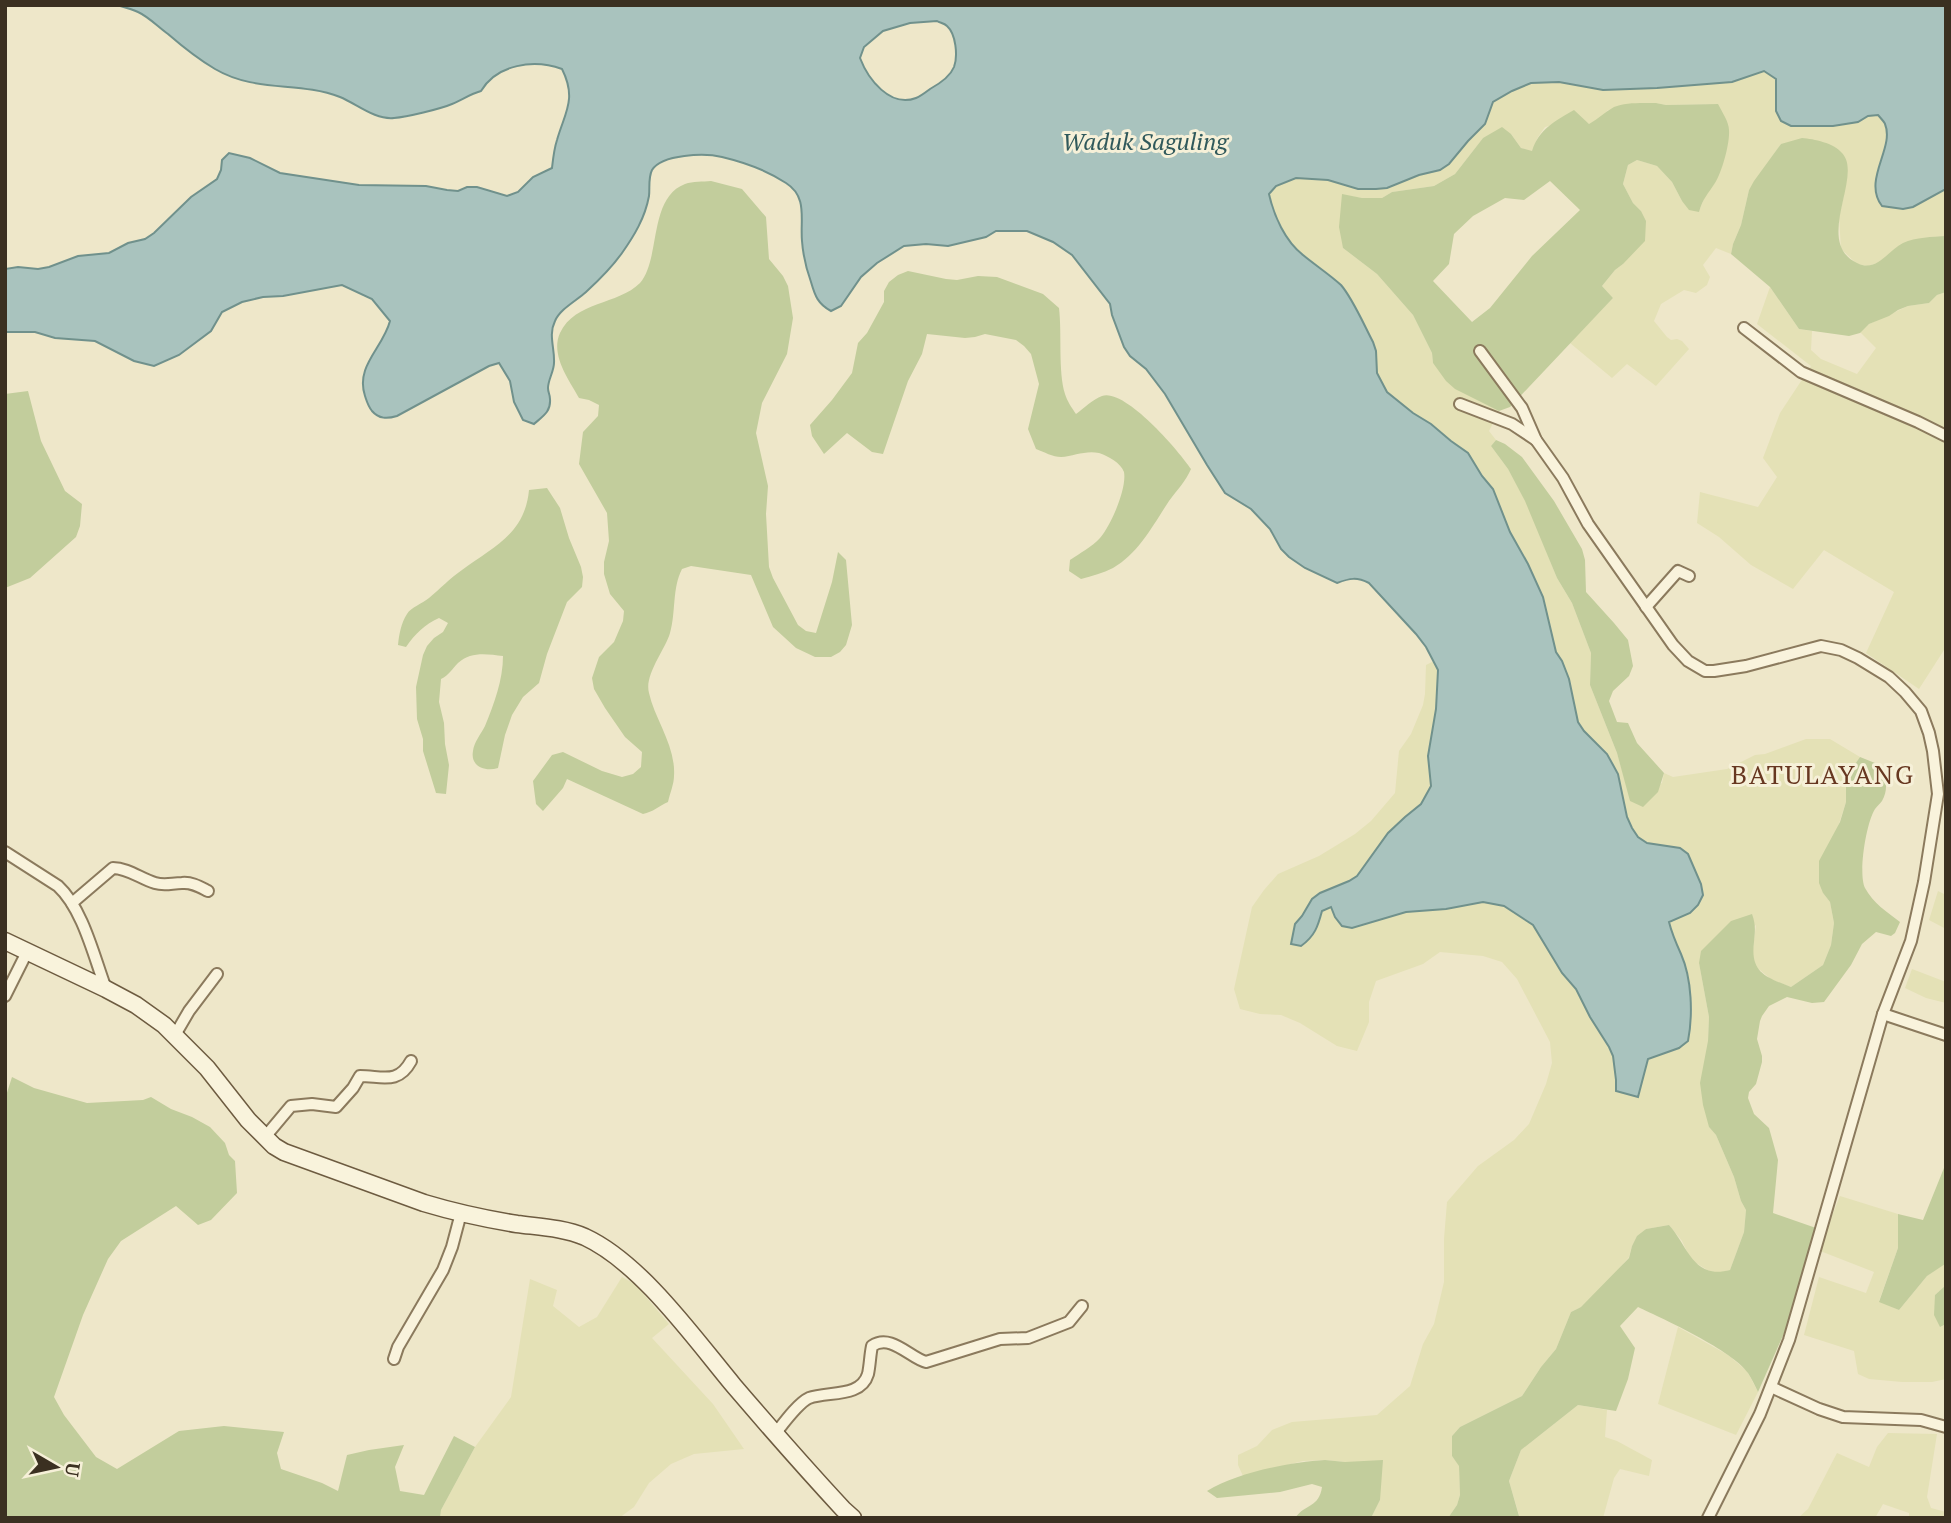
<svg xmlns="http://www.w3.org/2000/svg" width="1951" height="1523" font-family="'PT Serif',serif">
<style>
.farmland{fill:#e4e1b6}
.green{fill:#c2cd9c;fill-rule:evenodd}
.water{fill:#a9c3be;stroke:#70918c;stroke-width:2;fill-rule:evenodd}
.lines{fill:none;stroke-linecap:round;stroke-linejoin:round}
.minor-casing{stroke:#8b7a5d;stroke-width:14}
.secondary-casing{stroke:#6d5b40;stroke-width:19}
.minor{stroke:#f9f3dc;stroke-width:10}
.secondary{stroke:#f9f3dc;stroke-width:16}
.labels{text-anchor:middle;dominant-baseline:central;stroke-width:6;stroke-linejoin:round;paint-order:stroke}
.water-label{font-size:24px;font-style:italic;fill:#30595b;stroke:#f6f0d8}
.quarter-label{font-size:26px;letter-spacing:2px;fill:#673720;stroke:#f6f0d8}
</style>
<rect width="100%" height="100%" fill="#eee7c9"/>
<!-- farmland -->
<g class="farmland">
<polygon points="1764,71 1776,79 1776,111 1791,126 1833,126 1858,122 1868,116 1878,115 1885,123 1887,134 1875,187 1913,207 1946,189 1946,236 1925,238 1896,248 1880,262 1868,266 1857,264 1841,249 1839,217 1844,195 1781,144 1749,190 1741,225 1733,244 1731,254 1716,248 1703,265 1710,277 1707,285 1696,293 1684,290 1661,304 1654,321 1667,337 1671,340 1677,339 1682,341 1689,349 1656,386 1627,364 1612,378 1570,343 1613,298 1602,286 1615,270 1623,264 1641,211 1633,203 1623,184 1628,165 1637,160 1657,166 1672,182 1682,201 1699,211 1707,191 1715,183 1718,104 1666,105 1656,103 1608,110 1601,118 1589,124 1581,118 1545,127 1538,137 1532,152 1521,148 1511,134 1483,138 1455,174 1434,186 1392,192 1382,198 1362,198 1342,195 1343,248 1377,274 1413,315 1432,353 1433,363 1499,411 1489,431 1496,440 1491,446 1508,469 1526,501 1557,578 1572,603 1591,653 1590,685 1617,753 1631,801 1662,783 1664,773 1673,777 1727,769 1755,755 1765,754 1806,739 1830,739 1860,757 1846,777 1846,802 1836,833 1823,893 1830,902 1834,923 1831,945 1823,965 1791,987 1772,980 1755,966 1752,956 1756,925 1699,963 1709,1017 1708,1041 1709,1127 1716,1135 1734,1177 1741,1201 1746,1210 1744,1232 1730,1270 1718,1273 1709,1271 1691,1260 1682,1241 1669,1225 1646,1229 1638,1236 1632,1246 1629,1257 1608,1282 1581,1307 1571,1312 1556,1349 1541,1367 1522,1396 1460,1427 1452,1436 1452,1456 1459,1465 1460,1495 1457,1505 1448,1518 1371,1518 1380,1500 1345,1462 1325,1460 1303,1461 1243,1476 1238,1465 1238,1455 1257,1446 1272,1430 1292,1422 1377,1415 1410,1386 1423,1344 1434,1324 1444,1282 1444,1239 1447,1202 1478,1166 1514,1140 1529,1124 1546,1084 1552,1063 1550,1042 1517,979 1502,962 1483,956 1440,952 1423,964 1376,981 1369,1002 1369,1022 1357,1051 1337,1046 1300,1023 1281,1015 1260,1014 1240,1009 1234,989 1252,907 1264,890 1278,874 1319,856 1355,834 1371,821 1395,793 1399,751 1411,734 1423,705 1425,694 1426,665 1434,661 1438,670 1436,709 1428,756 1431,786 1427,796 1421,804 1405,817 1388,833 1357,876 1312,899 1302,916 1295,924 1316,931 1322,911 1332,907 1335,917 1342,925 1352,928 1406,912 1446,909 1483,902 1504,906 1533,925 1562,973 1576,989 1590,1017 1613,1056 1616,1091 1648,1059 1679,1048 1688,1041 1692,1011 1681,954 1675,945 1669,922 1690,913 1679,848 1647,843 1638,837 1627,817 1618,774 1608,754 1584,731 1578,722 1569,679 1562,661 1556,652 1543,597 1528,564 1510,532 1493,489 1482,476 1468,453 1451,441 1431,424 1413,413 1387,392 1377,373 1376,351 1373,342 1343,288 1328,273 1300,253 1285,236 1271,205 1269,194 1276,186 1296,178 1328,180 1358,189 1440,170 1485,124 1493,102 1512,91 1531,83 1559,82 1603,90 1657,88 1732,82"/>
<polygon points="1770,287 1799,329 1812,331 1811,350 1821,359 1857,374 1876,348 1860,332 1869,324 1908,306 1929,303 1937,295 1946,292 1946,651 1944,650 1919,689 1866,653 1894,592 1824,550 1793,589 1751,565 1719,537 1697,523 1700,492 1758,507 1777,477 1763,458 1780,413 1811,366 1757,324"/>
<polygon points="1938,891 1946,895 1946,929 1929,920"/>
<polygon points="1912,969 1946,982 1946,1003 1926,998 1905,988"/>
<polygon points="1840,1196 1898,1214 1898,1248 1879,1301 1899,1310 1927,1276 1946,1262 1946,1285 1935,1295 1940,1327 1946,1324 1946,1379 1932,1382 1902,1382 1869,1379 1858,1374 1854,1351 1804,1335 1819,1277 1866,1293 1874,1272 1810,1247 1826,1230"/>
<polygon points="622,1277 635,1284 669,1324 652,1338 713,1404 744,1449 694,1454 671,1464 649,1483 634,1507 619,1518 440,1518 441,1510 475,1447 511,1397 530,1279 557,1290 553,1306 579,1327 597,1317"/>
<polygon points="1678,1327 1728,1355 1747,1371 1758,1392 1736,1435 1658,1404"/>
<polygon points="1578,1405 1607,1410 1605,1437 1617,1441 1652,1460 1649,1476 1620,1469 1614,1478 1603,1518 1518,1518 1519,1515 1509,1481 1521,1450"/>
<polygon points="1888,1433 1937,1434 1927,1497 1931,1508 1946,1512 1946,1518 1909,1518 1909,1513 1883,1504 1875,1518 1841,1516 1798,1518 1808,1509 1837,1453 1869,1467 1877,1447"/>
</g>
<!-- green -->
<g class="green">
<path d="M1656,103L1666,105L1718,104C1722,112 1729,122 1729,130C1730,143 1722,172 1715,183C1708,194 1703,198 1699,212L1689,210L1682,201L1672,182L1657,166L1637,160L1628,165L1623,184L1633,203L1641,211L1646,221L1645,241L1623,264L1615,270L1602,286L1613,298L1510,407L1499,411L1455,389L1446,381L1433,363L1432,353L1413,315L1377,274L1343,248L1339,227L1342,194L1362,198H1382L1392,192L1434,186L1455,174L1483,138L1502,127L1511,134L1521,148L1532,151C1539,129 1555,121 1574,110L1589,124C1598,119 1605,112 1614,107C1625,102 1643,103 1656,103ZM1550,181L1580,210L1532,256L1490,308L1472,322L1433,281L1449,264L1454,234L1473,216L1505,198L1524,200Z"/>
<path d="M1802,138C1814,139 1834,143 1842,153C1864,176 1813,242 1857,263C1877,273 1887,251 1903,243C1916,237 1932,237 1946,236V292L1937,295L1929,303L1908,306L1898,310L1889,316L1869,324L1860,333L1849,336L1799,329L1770,287L1731,254L1733,244L1741,225L1749,190L1754,181L1781,144Z"/>
<path d="M711,181L742,189L766,217L769,259L783,276L788,286L793,318L787,354L762,403L756,433L768,486L766,514L769,567L773,578L798,625L806,631L816,633L832,582L838,552L846,560L852,625L846,645L840,652L831,657H815L796,648L773,627L751,575L691,566L682,569C672,588 676,613 670,633C665,650 644,675 649,693C655,720 676,746 674,776C674,784 670,793 668,802C659,806 653,812 643,814L567,779L563,788L543,811L536,804L533,781L552,755L563,752L602,771L622,777L633,774L641,767L642,752L625,737L605,708L594,689L592,678L599,657L614,642L623,621L624,611L610,594L604,574V562L609,541L607,513L579,464L583,432L598,416L599,405L589,400L579,398C569,380 550,355 560,333C575,301 618,305 640,283C661,259 648,198 685,184C693,181 703,182 711,181Z"/>
<path d="M908,271L946,279L957,280L978,276L997,277L1043,294L1059,308C1062,334 1058,371 1065,394C1067,401 1072,408 1076,414C1083,409 1093,399 1102,396C1125,388 1179,451 1191,469C1186,481 1177,490 1169,501C1153,525 1139,553 1113,568C1103,573 1092,576 1081,579L1069,571L1070,560C1080,553 1092,547 1100,538C1111,525 1127,489 1124,472C1121,463 1108,456 1099,453C1086,450 1074,456 1061,457C1053,457 1044,452 1036,449L1028,429L1039,384L1031,354L1024,346L1016,340L985,334L975,337L965,338L927,334L922,354L908,381L883,454L872,452L847,433L824,454L812,436L810,425L832,400L852,373L858,343L867,333L884,302V291L889,282L898,275Z"/>
<polygon points="28,391 41,441 65,491 82,504 80,526 76,537 30,578 5,588 5,394"/>
<polygon points="1496,440 1505,444 1522,457 1554,501 1582,549 1585,560 1586,592 1614,623 1628,640 1633,666 1629,676 1613,691 1609,701 1617,722 1628,723 1637,743 1664,773 1658,792 1643,807 1630,801 1617,753 1590,685 1591,653 1572,603 1557,578 1525,501 1508,469 1491,446"/>
<path d="M547,488L560,508L569,538L581,567L583,577L582,587L567,602L547,654L539,683L523,697L512,715L505,735L498,768C486,772 470,767 473,751C474,742 481,734 485,726C494,704 503,680 503,656C487,654 471,651 458,663C452,669 449,675 441,679L439,702L444,723L445,744L449,765L446,794L436,793L423,751V739L417,719L416,687L423,655L427,646L434,638L443,632L448,623L439,618C425,624 415,634 406,647L398,645C399,635 401,623 407,614C411,607 422,604 429,598C440,589 450,578 462,570C493,547 525,534 529,490Z"/>
<path d="M1860,757L1880,765C1886,776 1889,789 1882,801C1880,804 1877,806 1875,809C1866,823 1858,874 1865,888C1873,903 1887,912 1900,922L1895,933L1891,936L1876,932L1862,944L1851,965L1824,1002L1812,1003L1787,997L1769,1006L1762,1016L1760,1021L1757,1039L1762,1056V1062L1756,1084L1749,1092L1748,1098L1754,1114L1769,1128L1778,1160L1773,1213L1816,1228L1789,1322L1758,1392C1755,1386 1752,1379 1748,1373C1733,1351 1664,1319 1638,1307L1620,1326L1635,1348L1628,1379L1616,1411L1578,1405L1521,1450L1509,1481L1519,1516L1518,1518H1448L1457,1505L1460,1495L1459,1466L1452,1456V1436L1460,1427L1522,1396L1541,1367L1556,1349L1571,1312L1581,1307L1629,1258L1632,1246L1637,1236L1646,1229L1669,1225C1688,1246 1693,1280 1730,1270L1744,1232L1746,1210L1741,1201L1734,1177L1716,1135L1709,1127L1703,1105L1700,1083L1708,1041L1709,1017L1699,963L1701,951L1731,921L1752,914C1756,925 1755,931 1754,942C1750,973 1766,977 1791,987L1823,965L1831,945L1834,923L1830,902L1823,893L1819,883V861L1840,822L1846,802V777Z"/>
<polygon points="12,1077 34,1088 87,1103 143,1100 151,1097 171,1109 192,1117 210,1127 225,1143 229,1155 235,1161 237,1193 211,1220 198,1225 176,1206 121,1241 108,1259 83,1315 54,1397 64,1415 96,1457 117,1469 179,1431 224,1426 284,1432 277,1453 281,1469 322,1483 338,1491 347,1455 369,1450 404,1445 395,1467 400,1491 424,1495 454,1436 475,1447 441,1510 440,1518 5,1518 5,1099"/>
<polygon points="1946,1163 1945,1264 1927,1276 1899,1310 1879,1302 1898,1248 1898,1214 1923,1220"/>
<polygon points="1946,1285 1946,1324 1940,1327 1934,1315 1935,1295"/>
<path d="M1325,1460L1345,1462L1383,1460L1380,1500L1371,1518H1295C1306,1503 1319,1508 1322,1487L1312,1484L1280,1492L1217,1498L1207,1491C1236,1473 1290,1462 1325,1460Z"/>
</g>
<!-- water -->
<path class="water" d="M117,5H1946V189L1913,207L1903,209L1882,206C1862,180 1895,148 1885,124C1885,123 1879,116 1878,115L1868,116L1858,122L1833,126H1791L1781,121L1776,111V79L1764,71L1732,82L1657,88L1603,90L1559,82L1531,83L1512,91L1493,102L1485,124L1468,141L1449,164L1440,170L1419,175L1387,188L1376,189H1358L1328,180L1296,178L1276,186L1269,194C1274,216 1285,241 1303,255C1315,265 1329,274 1341,285C1353,299 1364,325 1373,342L1376,351L1377,373L1387,392L1413,413L1431,424L1451,441L1468,453L1482,476L1493,489L1510,532L1528,564L1543,597L1556,652L1562,661L1569,679L1578,722L1584,731L1607,754L1618,774L1627,817L1632,828L1638,837L1647,843L1680,848L1688,854L1701,884L1703,895L1698,905L1690,913L1669,922C1672,934 1676,943 1681,954C1692,979 1693,1015 1688,1041L1679,1048L1648,1059L1638,1097L1616,1091V1080L1613,1056L1609,1047L1590,1017L1576,989L1562,973L1533,925L1504,906L1483,902L1446,909L1406,912L1352,928L1342,926L1335,917L1331,907L1322,911C1318,926 1315,936 1301,946L1291,944L1295,924L1302,916L1312,899L1320,893L1349,881L1357,876L1388,833L1405,817L1421,804L1431,786L1428,756L1436,709L1438,670L1426,647L1416,634L1369,583C1357,577 1350,578 1337,583L1305,568L1289,557L1281,549L1270,529L1251,509L1225,493L1207,465L1165,394L1146,369L1130,356L1124,347L1112,315L1110,304L1072,255L1053,242L1027,231H996L986,237L948,246L926,244L904,246L877,263L861,277L841,306L831,311C818,304 815,296 811,282C806,268 803,255 802,241C800,219 808,197 786,183C768,171 743,162 722,157C705,153 662,154 652,170C648,178 650,188 649,196C645,218 634,236 622,253C612,267 598,281 586,292C576,301 560,309 555,321C548,335 555,349 554,363C554,371 548,380 548,388C548,393 550,394 550,399C551,412 543,416 534,424L523,420L514,402L510,381L499,363L489,366L397,416C387,419 379,419 372,411C368,406 367,402 365,396C355,366 383,348 390,321L372,299L342,285L283,296L263,297L242,302L222,312L211,331L179,355L154,366L134,361L95,341L55,338L35,332H5V269L18,267L38,269L49,267L78,256L109,253L128,243L145,239L154,233L191,197L217,179L221,170L222,160L229,153L250,158L280,173L359,185L426,186L447,190L458,191L467,187H477L507,196L518,192L533,177L552,168C553,159 554,149 557,140C565,112 577,99 562,69C534,59 497,64 481,91C470,94 462,100 452,104C440,109 407,117 394,118C375,120 357,104 340,97C298,81 256,93 215,69C198,59 183,47 168,34C158,27 149,17 138,12C132,9 124,7 117,5ZM937,21C940,23 944,23 947,26C956,34 958,56 954,67C950,77 939,84 930,89C926,92 921,96 916,98C890,108 868,79 860,58L864,47L883,31L910,23Z"/>
<g class="lines">
<defs>
<g id="minor">
<polyline points="1744,328 1801,372 1918,422 1946,436"/>
<polyline points="1480,351 1522,408 1536,440 1563,478 1588,524 1673,645 1688,661 1705,671 1714,671 1746,666 1821,646 1841,650 1858,658 1889,677 1905,692 1921,711 1929,733 1933,751 1938,794 1924,882 1911,941 1883,1014 1789,1340 1760,1414 1708,1518"/>
<polyline points="1460,404 1512,424 1536,440"/>
<polyline points="1646,607 1678,571 1689,576"/>
<path d="M5,852L58,886C83,909 94,957 106,989"/>
<path d="M72,903L113,868C128,868 141,879 155,883C165,886 172,883 182,883C192,882 200,887 208,891"/>
<polyline points="5,996 27,952"/>
<polyline points="1883,1014 1946,1035"/>
<polyline points="175,1035 189,1011 217,974"/>
<path d="M265,1137L291,1106L312,1104L336,1107L353,1088L360,1076C382,1076 398,1085 411,1061"/>
<polyline points="394,1359 398,1347 443,1270 452,1247 461,1213"/>
<polyline points="1771,1387 1819,1409 1843,1417 1921,1420 1946,1427"/>
<path d="M775,1434C783,1424 798,1403 809,1398C828,1391 861,1398 868,1374C870,1365 870,1355 872,1346C891,1333 910,1358 926,1362L1000,1339L1028,1338L1069,1322L1082,1306"/>
</g>
<path id="secondary" d="M5,941L106,989L136,1005L164,1025L207,1068L248,1120L274,1146L284,1152L424,1203C454,1212 486,1219 517,1224C540,1227 564,1228 585,1237C641,1263 694,1338 734,1386C770,1428 806,1469 843,1509L853,1518"/>
</defs>
<!-- minor casing -->
<use href="#minor" class="minor-casing"/>
<!-- secondary casing -->
<use href="#secondary" class="secondary-casing"/>
<!-- minor -->
<use href="#minor" class="minor"/>
<!-- secondary -->
<use href="#secondary" class="secondary"/>
</g>
<g class="labels">
<!-- water labels -->
<g class="water-label">
<text x="1145" y="141">Waduk Saguling</text>
</g>
<!-- quarter labels -->
<g class="quarter-label">
<text x="1823" y="774">BATULAYANG</text>
</g>
</g>
<!-- border -->
<rect width="1951" height="1523" fill="none" stroke="#3b3021" stroke-width="14"/>
<!-- north arrow -->
<g transform="translate(56 1467) rotate(99)" stroke="#f6f0d8" stroke-width="5" paint-order="stroke">
<path d="M0-5L12 26L0 18L-12 26Z" fill="#3b3021"/>
<text y="-10" font-size="19" font-weight="bold" text-anchor="middle" fill="#3b3021">U</text>
</g>
</svg>
